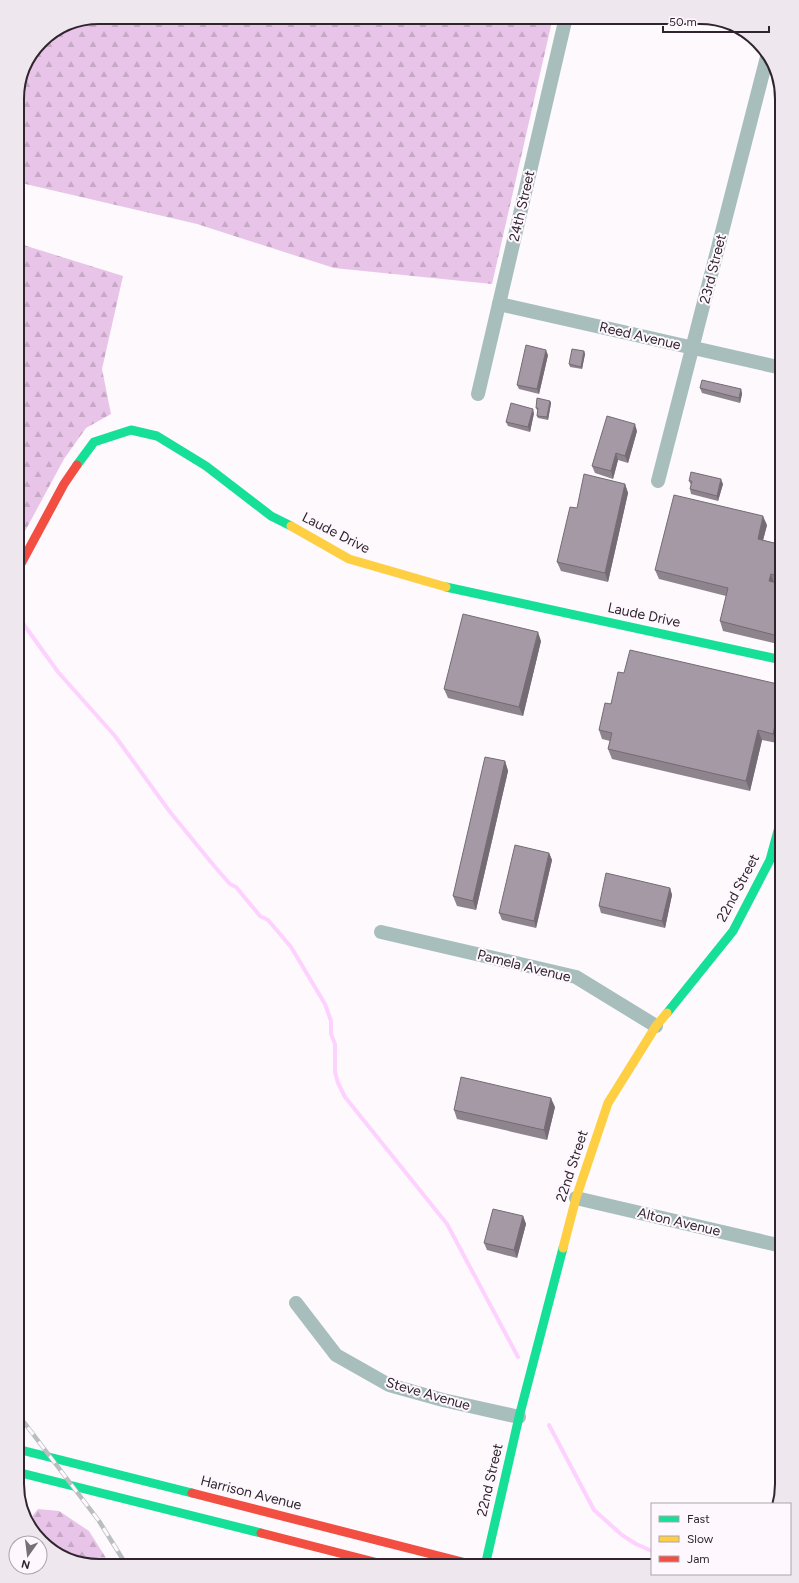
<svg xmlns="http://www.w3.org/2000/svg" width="799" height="1583" font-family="Figtree,sans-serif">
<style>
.forest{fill:url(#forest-firs)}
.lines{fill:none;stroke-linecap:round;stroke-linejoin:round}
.stream{stroke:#fed2fe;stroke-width:4}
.street{stroke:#a7bebc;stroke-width:14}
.fast{stroke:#16e098;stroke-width:9}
.slow{stroke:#ffcf43;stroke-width:9}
.jam{stroke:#f24e42;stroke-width:9}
.rail-casing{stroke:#b9bec1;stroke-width:4.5}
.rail{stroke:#fef8fe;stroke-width:3;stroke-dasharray:9;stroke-linecap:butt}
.wall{fill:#8e848e}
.shaded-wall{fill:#746b74}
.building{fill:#a599a5;stroke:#746b74}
.labels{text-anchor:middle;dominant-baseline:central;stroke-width:4;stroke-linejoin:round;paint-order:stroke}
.street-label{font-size:14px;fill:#30252f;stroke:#fef8fe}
.rim{fill:none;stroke:#30252f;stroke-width:2}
</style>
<defs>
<pattern id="forest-firs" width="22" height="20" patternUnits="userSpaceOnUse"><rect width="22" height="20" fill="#e8c5e8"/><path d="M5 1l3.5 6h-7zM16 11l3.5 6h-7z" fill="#c7a9c7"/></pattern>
</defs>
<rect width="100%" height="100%" fill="#fdf9fd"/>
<!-- forest -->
<g class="forest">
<polygon points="99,17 553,17 492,284 334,268 197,224 17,182 17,94 23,67 41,41 68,23"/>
<polygon points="17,243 123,276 102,369 111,414 86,428 64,459 17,546"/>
<polygon points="38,1509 59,1511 89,1531 111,1566 94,1566 53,1552 28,1521"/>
</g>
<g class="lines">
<!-- stream -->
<g class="stream">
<polyline points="17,615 58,672 115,736 170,812 215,867 230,884 236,887 260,916 268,920 291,947 325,1004 331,1021 331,1034 335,1044 335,1072 338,1083 345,1097 447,1224 518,1357"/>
<polyline points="549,1425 594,1510 622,1535 636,1544 652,1551"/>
</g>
<!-- street -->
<g class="street">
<polyline points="499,304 782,368"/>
<polyline points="478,394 566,17"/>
<polyline points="658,481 767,57"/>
<polyline points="381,932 576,977 656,1026"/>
<polyline points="576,1198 782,1246"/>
<polyline points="296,1303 336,1355 389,1385 443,1400 519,1417"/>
</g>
<!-- fast -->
<g class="fast">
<polyline points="77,465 94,442 131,430 157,436 206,466 271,516 291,526"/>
<polyline points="446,587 782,660"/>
<polyline points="667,1013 733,931 770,860 782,816"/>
<polyline points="17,1449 192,1493"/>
<polyline points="17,1472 261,1533"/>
<polyline points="485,1566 519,1417 563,1248"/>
</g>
<!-- slow -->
<g class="slow">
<polyline points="291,526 349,559 446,587"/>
<polyline points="563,1248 576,1198 608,1103 656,1026 667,1013"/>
</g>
<!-- jam -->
<g class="jam">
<polyline points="17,571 64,484 77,465"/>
<polyline points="192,1493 478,1566"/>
<polyline points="261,1533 390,1566"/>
</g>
<defs>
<polyline id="rail" points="17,1413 99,1521 127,1566"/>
</defs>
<!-- rail casing -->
<use href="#rail" class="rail-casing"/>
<!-- rail -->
<use href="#rail" class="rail"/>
</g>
<!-- wall -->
<g class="wall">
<polygon points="584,351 585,354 582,369 570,367 569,364"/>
<polygon points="548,355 539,394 519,389 517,385"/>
<polygon points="700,388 741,389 742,394 740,403 702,393"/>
<polygon points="550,401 551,403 548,420 538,418 537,416 538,410 537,410 536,408"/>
<polygon points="534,413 530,432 508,426 506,422"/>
<polygon points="637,431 628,463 618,460 613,479 595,473 592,466"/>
<polygon points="782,459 782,471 779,470 778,468"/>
<polygon points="689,481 723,484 718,501 691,494 690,489 691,485"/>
<polygon points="625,484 628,493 608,582 561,571 557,562 577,508"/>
<polygon points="767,525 763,540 782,545 782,645 723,631 720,621 726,596 659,579 655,570"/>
<polygon points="541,641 523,716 448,698 444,689"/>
<polygon points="624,673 782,685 782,720 777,743 762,740 750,791 612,759 608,749 610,741 602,739 599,730"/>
<polygon points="505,761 508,771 476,910 457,906 453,896"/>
<polygon points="549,853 552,860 536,928 502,920 499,913"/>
<polygon points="670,888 672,895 665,928 601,913 599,906"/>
<polygon points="555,1107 547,1140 457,1119 454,1110"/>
<polygon points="523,1216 526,1224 517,1258 487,1250 484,1243"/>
</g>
<!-- shaded-wall -->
<g class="shaded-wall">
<polygon points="546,350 548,355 539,394 537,389"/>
<polygon points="584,351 585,354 582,369 581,367"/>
<polygon points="741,389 742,394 740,403 739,398"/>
<polygon points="550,401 551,403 548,420 547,417"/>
<polygon points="533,409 534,413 530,432 528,427"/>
<polygon points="635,424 637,431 628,463 625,456"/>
<polygon points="616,453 618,460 613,479 611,471"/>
<polygon points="721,479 723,484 718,501 717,496"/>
<polygon points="625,484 628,493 608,582 605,573"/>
<polygon points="763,516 767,525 761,548 758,539"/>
<polygon points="771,574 774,583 769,581"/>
<polygon points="538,632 541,641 523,716 519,707"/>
<polygon points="782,696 782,720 777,743 773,734"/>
<polygon points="758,730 762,740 750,791 746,781"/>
<polygon points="505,761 508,771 476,910 473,901"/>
<polygon points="549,853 552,860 536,928 534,921"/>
<polygon points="670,888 672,895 665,928 662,921"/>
<polygon points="551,1098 555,1107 547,1140 544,1130"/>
<polygon points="523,1216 526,1224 517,1258 514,1250"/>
</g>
<!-- building -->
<g class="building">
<polygon points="526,345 546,350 537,389 517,385"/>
<polygon points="572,349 584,351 581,367 569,364"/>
<polygon points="702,380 741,389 739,398 700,388"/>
<polygon points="537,398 550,401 547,417 537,416 538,408 536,408"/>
<polygon points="511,403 533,409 528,427 506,422"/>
<polygon points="607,416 635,424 625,456 616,453 611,471 592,466"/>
<polygon points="781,458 782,459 782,469 778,468"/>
<polygon points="691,472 721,479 717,496 690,489 692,481 689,481"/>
<polygon points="584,474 625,484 605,573 557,562 570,507 577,508"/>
<polygon points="674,495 763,516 758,539 782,545 782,577 771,574 769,581 782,584 782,637 720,621 728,588 655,570"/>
<polygon points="463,614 538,632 519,707 444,689"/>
<polygon points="630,650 782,685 782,696 773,734 758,730 746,781 608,749 612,733 599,730 605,703 611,704 618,672 624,673"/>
<polygon points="485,757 505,761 473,901 453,896"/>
<polygon points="515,845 549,853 534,921 499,913"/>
<polygon points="606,873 670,888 662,921 599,906"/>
<polygon points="461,1077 551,1098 544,1130 454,1110"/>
<polygon points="493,1209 523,1216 514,1250 484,1243"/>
</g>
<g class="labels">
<!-- street labels -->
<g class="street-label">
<text transform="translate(522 206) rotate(-77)">24th Street</text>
<text transform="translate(713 269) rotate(-76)">23rd Street</text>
<text transform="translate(640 336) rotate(13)">Reed Avenue</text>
<text transform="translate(336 533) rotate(27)">Laude Drive</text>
<text transform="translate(644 615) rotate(12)">Laude Drive</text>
<text transform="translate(738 888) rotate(-62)">22nd Street</text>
<text transform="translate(524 966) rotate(14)">Pamela Avenue</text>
<text transform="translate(572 1166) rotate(-72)">22nd Street</text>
<text transform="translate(679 1222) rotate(13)">Alton Avenue</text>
<text transform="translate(428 1394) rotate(16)">Steve Avenue</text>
<text transform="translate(490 1480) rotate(-77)">22nd Street</text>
<text transform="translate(251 1493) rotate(14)">Harrison Avenue</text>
</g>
</g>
<!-- crop -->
<path d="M0 0H799V1583H0ZM99 24H700A75 75 0 0 1 775 99V1484A75 75 0 0 1 700 1559H99A75 75 0 0 1 24 1484V99A75 75 0 0 1 99 24Z" fill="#eee7ed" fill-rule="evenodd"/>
<path class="rim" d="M99 24H700A75 75 0 0 1 775 99V1484A75 75 0 0 1 700 1559H99A75 75 0 0 1 24 1484V99A75 75 0 0 1 99 24Z"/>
<!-- legend -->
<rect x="651" y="1503" width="140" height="72" fill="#fef8fe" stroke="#aca4ab"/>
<rect x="659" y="1516" width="20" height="6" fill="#16e098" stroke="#aca4ab"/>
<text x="687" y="1523" font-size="12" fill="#30252f">Fast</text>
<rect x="659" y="1536" width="20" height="6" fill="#ffcf43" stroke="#aca4ab"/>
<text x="687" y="1543" font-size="12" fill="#30252f">Slow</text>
<rect x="659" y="1556" width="20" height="6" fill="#f24e42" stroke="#aca4ab"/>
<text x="687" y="1563" font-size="12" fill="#30252f">Jam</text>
<!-- north arrow -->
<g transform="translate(28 1555) rotate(194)"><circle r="19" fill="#fef8fe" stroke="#aca4ab"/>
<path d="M0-3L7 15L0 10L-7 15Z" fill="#786f77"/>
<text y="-6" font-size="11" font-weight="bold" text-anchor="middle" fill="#30252f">N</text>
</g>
<!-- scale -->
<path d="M663 26v6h106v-6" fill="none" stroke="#30252f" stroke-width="2"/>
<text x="669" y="26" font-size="12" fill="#30252f" stroke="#fef8fe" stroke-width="3" paint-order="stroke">50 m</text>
</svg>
